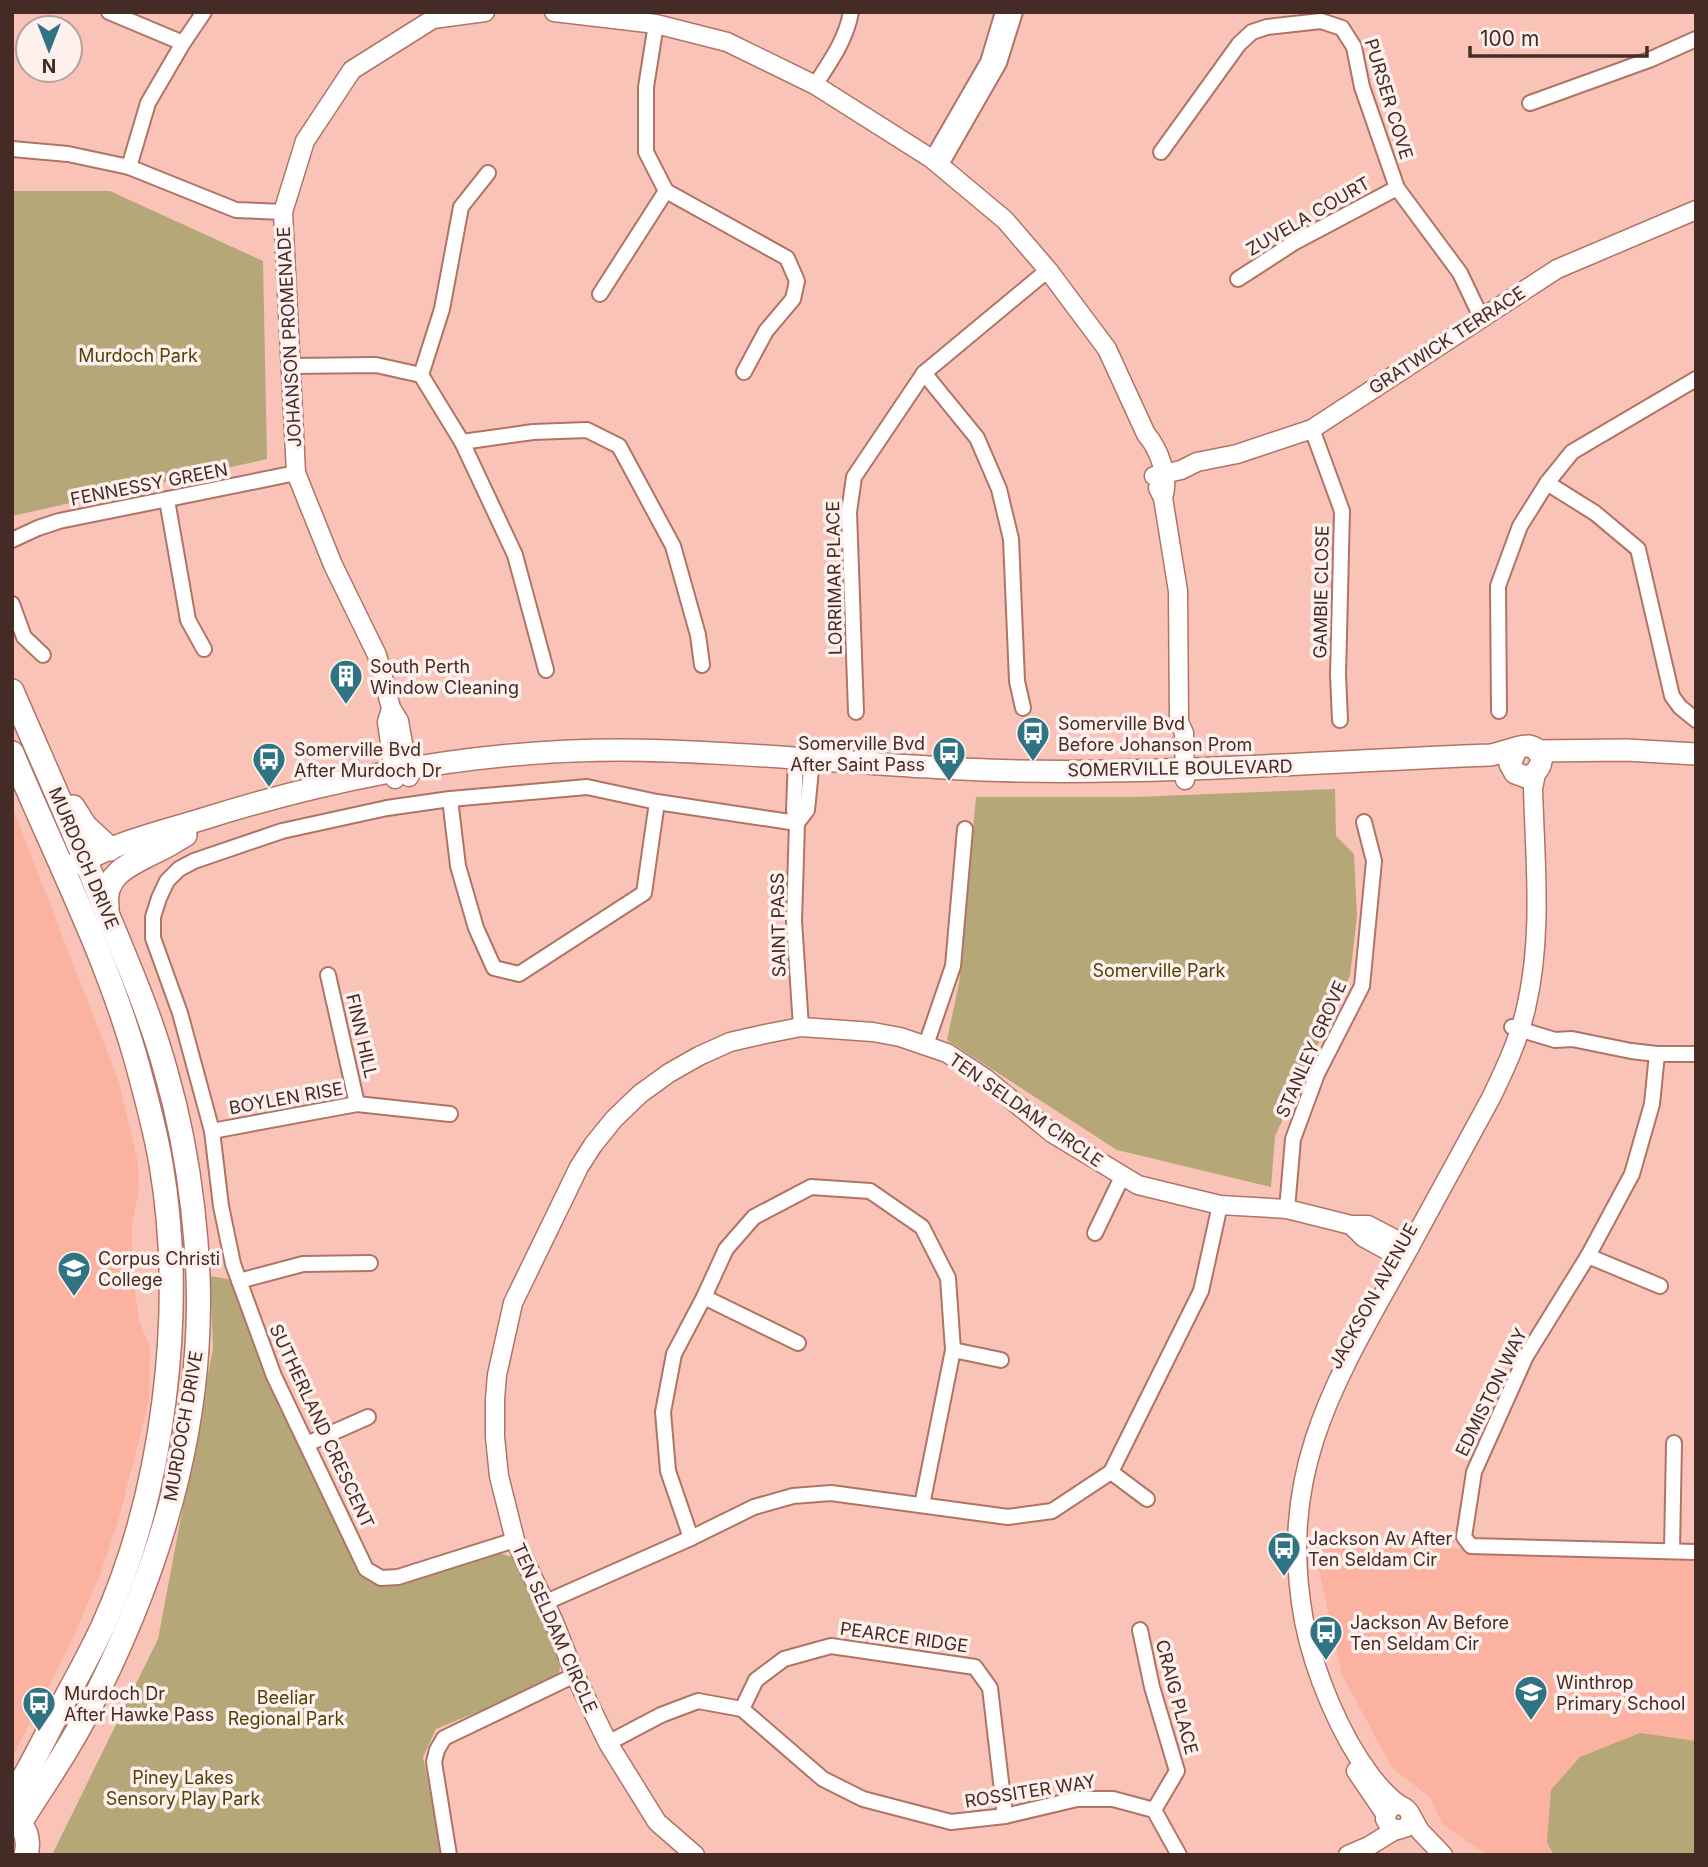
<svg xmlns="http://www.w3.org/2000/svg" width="1708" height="1867" font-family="Inter,sans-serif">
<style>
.built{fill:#fbb2a1}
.park{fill:#b5a778}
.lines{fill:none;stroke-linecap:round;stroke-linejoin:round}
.minor-casing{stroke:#b07466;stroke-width:18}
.tertiary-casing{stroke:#b07466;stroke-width:21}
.secondary-casing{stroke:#b07466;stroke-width:24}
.primary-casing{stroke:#b07466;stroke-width:26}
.minor{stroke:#fff;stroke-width:14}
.tertiary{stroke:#fff;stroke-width:18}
.secondary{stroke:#fff;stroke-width:21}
.primary{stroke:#fff;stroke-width:23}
.labels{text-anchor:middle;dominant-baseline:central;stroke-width:7;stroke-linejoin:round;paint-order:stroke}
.street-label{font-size:18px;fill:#452b25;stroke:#fef0ec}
.park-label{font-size:18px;fill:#504208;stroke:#fef0ec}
.poi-label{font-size:18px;fill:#452b25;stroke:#fef0ec;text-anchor:start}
</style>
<rect width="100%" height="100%" fill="#f9c4b7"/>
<!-- built -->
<g class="built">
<polygon points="12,806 119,1082 138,1163 139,1191 132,1224 133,1276 139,1320 150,1347 149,1400 119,1518 100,1575 72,1640 12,1758"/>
<polygon points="1314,1547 1696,1551 1696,1855 1487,1855 1442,1824 1430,1797 1392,1768 1342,1675"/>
</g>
<!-- park -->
<g class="park">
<polygon points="12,191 110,191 263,261 267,459 12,516"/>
<polygon points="1335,789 1336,836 1354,854 1357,916 1350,976 1275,1136 1271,1187 1117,1150 947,1040 959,983 976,797 1135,797"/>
<polygon points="210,1276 233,1280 265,1374 370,1581 380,1585 390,1585 496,1552 515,1558 561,1657 559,1675 552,1681 436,1729 423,1757 443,1855 52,1855 158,1639 213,1348"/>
<polygon points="1640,1733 1696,1741 1696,1855 1554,1855 1547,1842 1551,1790 1580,1757"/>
</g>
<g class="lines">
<defs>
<g id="minor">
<polyline points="109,12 183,43"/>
<polyline points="656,24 646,87 646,152 666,191 787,258 797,281 793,299 766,331 744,372"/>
<path d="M815,85C830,62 846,40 851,12"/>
<polyline points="1530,103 1649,60 1696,39"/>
<polyline points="12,149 68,154 129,167 236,210 283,212"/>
<polyline points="1161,152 1239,44 1252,32 1267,27 1321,21 1342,28 1354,47 1362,87 1397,188 1460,273 1481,317"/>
<polyline points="932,159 988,62 1003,12"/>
<polyline points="940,166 999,63 1015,12"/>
<polyline points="129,167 148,103 183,43 204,12"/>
<polyline points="1238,279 1295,242 1397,188"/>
<polyline points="600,294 666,191"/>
<polyline points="292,366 376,365 421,375 462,442 515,555 546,670"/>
<polyline points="924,373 977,438 999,489 1011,539 1017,681 1023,708"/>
<polyline points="421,375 442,309 461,207 488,173"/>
<polyline points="1312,429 1342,511 1338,675 1340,720"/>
<polyline points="462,442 533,432 587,430 619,446 673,546 698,635 702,665"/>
<polyline points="1547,483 1595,513 1638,549 1672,696 1680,707 1696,720"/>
<polyline points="167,500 188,620 204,649"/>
<polyline points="12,540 38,528 59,521 296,473"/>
<polyline points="12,604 24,637 43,655"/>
<polyline points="1499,711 1498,586 1520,526 1547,483 1572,452 1696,379"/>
<polyline points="856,712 849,512 854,477 924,373 1048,270"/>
<polyline points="796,759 794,810 797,823 794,921 801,1027"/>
<polyline points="450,799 458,866 476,928 494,968 519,974 644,893 657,802"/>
<polyline points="797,823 807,810 812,760"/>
<polyline points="328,975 357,1104"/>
<polyline points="1512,1027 1555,1040 1572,1039 1631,1051 1657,1054 1696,1054"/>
<polyline points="926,1045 953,966 965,829"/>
<polyline points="1657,1054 1652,1104 1632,1174 1588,1256 1526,1356 1474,1472 1464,1537 1471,1546 1696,1552"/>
<polyline points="212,1131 357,1104 450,1114"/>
<polyline points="1287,1209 1293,1139 1317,1074 1362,986 1374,861 1364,822"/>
<polyline points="1095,1233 1122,1177"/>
<polyline points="1588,1256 1660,1286"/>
<polyline points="239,1281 303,1264 370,1263"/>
<polyline points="704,1297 798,1343"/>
<polyline points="953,1350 1001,1360"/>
<polyline points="307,1444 368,1417"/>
<polyline points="1111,1472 1147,1499"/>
<polyline points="691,1538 668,1471 663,1412 674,1354 704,1297 726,1249 754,1217 811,1187 870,1191 922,1227 948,1278 953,1350 922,1505"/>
<polyline points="515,1540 398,1577 381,1578 366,1569 274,1376 233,1264 221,1206 212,1131 180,1013 153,938 153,917 159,898 167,881 179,869 194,861 282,831 387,808 450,799 587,787 657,802 797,823"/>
<polyline points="1672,1551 1674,1443"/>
<polyline points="544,1603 691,1538 754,1507 793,1496 831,1493 1008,1517 1052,1511 1111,1472 1201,1291 1220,1205"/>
<polyline points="1140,1630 1152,1687 1177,1771 1154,1810"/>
<polyline points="742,1709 756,1680 784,1659 831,1646 975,1667 990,1688 1005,1816"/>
<polyline points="608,1743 661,1715 698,1701 742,1709 823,1779 863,1799 951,1822 1005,1816 1077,1799 1113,1799 1154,1810 1179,1855"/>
<polyline points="449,1855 434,1762 437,1750 444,1738 575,1675"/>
</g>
<g id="tertiary">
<path d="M554,12L656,24L727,42L815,85L932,159L1005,220L1048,270L1107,349L1146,434C1159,449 1170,478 1163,498"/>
<polyline points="1154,476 1181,470 1197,462 1237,454 1312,429 1557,269 1696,210"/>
<polyline points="1158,488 1163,498 1178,591 1179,722 1184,733 1185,780"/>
<polyline points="390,712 387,722 395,779"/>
<polyline points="409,777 399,721 391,708 377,655 333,565 296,473 283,212 305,141 352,70 433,19 485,12"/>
<polyline points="1351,1225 1363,1237 1403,1259"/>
<polyline points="1356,1771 1386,1815"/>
<path d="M1399,1805L1390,1807L1385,1819L1389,1826L1398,1830L1407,1827C1410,1822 1412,1818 1409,1812C1407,1807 1401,1806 1397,1803C1388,1796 1378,1785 1371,1776C1340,1735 1314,1672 1304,1621C1277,1474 1333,1384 1402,1261C1432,1207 1461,1152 1491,1098C1505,1069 1519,1039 1526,1008C1543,936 1535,861 1533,788L1536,774"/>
<polyline points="1410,1813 1420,1831 1443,1855"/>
<polyline points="695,1855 657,1822 608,1743 575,1675 554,1622 515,1540 499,1476 495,1437 495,1399 497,1375 513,1303 579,1167 593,1145 614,1119 640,1094 669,1073 699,1056 730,1042 765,1034 801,1027 873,1032 900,1037 947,1053 985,1078 1052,1133 1138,1185 1220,1205 1287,1209 1351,1225 1368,1225 1410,1247"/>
<polyline points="1348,1855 1369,1846 1395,1830"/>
</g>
<g id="secondary">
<polyline points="1537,751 1626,750 1696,754"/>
<path d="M62,869C78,863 94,856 109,849C140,836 174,828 206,818C340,776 478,750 620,750C753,751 885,768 1018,771C1176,774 1333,761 1490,755C1500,754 1520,745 1529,746C1549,750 1542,774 1526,777L1515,773L1510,764L1516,750"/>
</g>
<g id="primary">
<path d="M12,691C44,765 77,838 107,913C129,966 151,1017 166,1072C190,1155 203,1261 197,1347C189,1475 145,1602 86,1715C67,1753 42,1787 20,1823"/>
<path d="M12,753C54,853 105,952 135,1056C145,1092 155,1128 161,1164C186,1310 164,1491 103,1626C89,1656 73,1685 57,1714C43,1742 29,1771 12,1797"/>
<polyline points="73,807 85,826 110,849"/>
<path d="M107,907C102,874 131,864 156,851C166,847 176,840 185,835"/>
<path d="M12,1818C26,1826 30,1839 26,1855"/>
</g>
</defs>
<!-- minor casing -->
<use href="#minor" class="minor-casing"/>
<!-- tertiary casing -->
<use href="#tertiary" class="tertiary-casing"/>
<!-- secondary casing -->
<use href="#secondary" class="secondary-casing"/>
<!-- primary casing -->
<use href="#primary" class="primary-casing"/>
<!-- minor -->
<use href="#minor" class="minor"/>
<!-- tertiary -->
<use href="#tertiary" class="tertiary"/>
<!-- secondary -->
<use href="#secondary" class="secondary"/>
<!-- primary -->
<use href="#primary" class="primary"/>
</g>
<!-- icons -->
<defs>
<symbol id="building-pin" viewBox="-11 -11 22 30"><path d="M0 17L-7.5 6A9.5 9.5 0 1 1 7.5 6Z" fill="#307483" stroke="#fef0ec"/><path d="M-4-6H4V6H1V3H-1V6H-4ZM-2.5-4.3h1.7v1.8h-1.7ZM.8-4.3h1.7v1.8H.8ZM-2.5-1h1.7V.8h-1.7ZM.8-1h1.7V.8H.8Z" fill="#fff"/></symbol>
<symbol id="bus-pin" viewBox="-11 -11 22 30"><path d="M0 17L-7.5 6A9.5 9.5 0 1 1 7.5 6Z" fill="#307483" stroke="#fef0ec"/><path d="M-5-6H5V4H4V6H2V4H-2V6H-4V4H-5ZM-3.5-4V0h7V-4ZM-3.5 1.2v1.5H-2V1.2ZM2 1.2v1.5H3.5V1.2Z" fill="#fff"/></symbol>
<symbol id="school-pin" viewBox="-11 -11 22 30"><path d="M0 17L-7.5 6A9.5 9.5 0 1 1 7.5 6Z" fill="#307483" stroke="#fef0ec"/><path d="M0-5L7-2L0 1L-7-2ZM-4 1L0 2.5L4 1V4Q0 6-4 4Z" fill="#fff"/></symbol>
</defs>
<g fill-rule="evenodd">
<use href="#building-pin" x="327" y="657" width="38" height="52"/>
<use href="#bus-pin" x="1014" y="714" width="38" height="52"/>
<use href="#bus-pin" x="930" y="734" width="38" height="52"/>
<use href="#bus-pin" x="250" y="740" width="38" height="52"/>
<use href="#school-pin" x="55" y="1249" width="38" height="52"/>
<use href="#bus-pin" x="1265" y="1529" width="38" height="52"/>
<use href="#bus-pin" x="1307" y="1613" width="38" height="52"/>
<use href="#school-pin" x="1512" y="1673" width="38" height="52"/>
<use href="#bus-pin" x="20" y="1684" width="38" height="52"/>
</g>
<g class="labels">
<!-- street labels -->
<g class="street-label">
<text transform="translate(1389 99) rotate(73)">PURSER COVE</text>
<text transform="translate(1308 216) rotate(-30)">ZUVELA COURT</text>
<text transform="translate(289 337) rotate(-93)">JOHANSON PROMENADE</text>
<text transform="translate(1447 340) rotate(-33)">GRATWICK TERRACE</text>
<text transform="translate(149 484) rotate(-11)">FENNESSY GREEN</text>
<text transform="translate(834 578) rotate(-91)">LORRIMAR PLACE</text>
<text transform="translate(1321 592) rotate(-89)">GAMBIE CLOSE</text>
<text transform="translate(1180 768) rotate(-1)">SOMERVILLE BOULEVARD</text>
<text transform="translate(84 858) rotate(67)">MURDOCH DRIVE</text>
<text transform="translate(778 925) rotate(-91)">SAINT PASS</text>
<text transform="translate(362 1036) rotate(77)">FINN HILL</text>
<text transform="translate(1311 1049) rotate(-66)">STANLEY GROVE</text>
<text transform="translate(286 1098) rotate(-10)">BOYLEN RISE</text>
<text transform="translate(1026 1110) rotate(35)">TEN SELDAM CIRCLE</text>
<text transform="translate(1373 1296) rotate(-61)">JACKSON AVENUE</text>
<text transform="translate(1491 1392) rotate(-64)">EDMISTON WAY</text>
<text transform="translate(183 1426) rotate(-80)">MURDOCH DRIVE</text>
<text transform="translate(322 1426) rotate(65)">SUTHERLAND CRESCENT</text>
<text transform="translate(555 1628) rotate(66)">TEN SELDAM CIRCLE</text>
<text transform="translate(904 1637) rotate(8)">PEARCE RIDGE</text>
<text transform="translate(1177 1697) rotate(75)">CRAIG PLACE</text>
<text transform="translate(1030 1791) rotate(-9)">ROSSITER WAY</text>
</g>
<!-- park labels -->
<g class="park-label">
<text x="138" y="355">Murdoch Park</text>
<text x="1159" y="970">Somerville Park</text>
<text x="286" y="1697">Beeliar<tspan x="286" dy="21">Regional Park</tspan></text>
<text x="183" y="1777">Piney Lakes<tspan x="183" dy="21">Sensory Play Park</tspan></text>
</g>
<!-- poi labels -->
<g class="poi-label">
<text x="370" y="666">South Perth<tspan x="370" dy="21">Window Cleaning</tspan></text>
<text x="1058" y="723">Somerville Bvd<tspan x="1058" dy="21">Before Johanson Prom</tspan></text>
<text x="925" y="743" text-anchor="end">Somerville Bvd<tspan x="925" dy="21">After Saint Pass</tspan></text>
<text x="294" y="749">Somerville Bvd<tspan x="294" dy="21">After Murdoch Dr</tspan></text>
<text x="98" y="1258">Corpus Christi<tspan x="98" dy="21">College</tspan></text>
<text x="1308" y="1538">Jackson Av After<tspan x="1308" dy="21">Ten Seldam Cir</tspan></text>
<text x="1350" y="1622">Jackson Av Before<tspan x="1350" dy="21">Ten Seldam Cir</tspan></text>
<text x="1556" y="1682">Winthrop<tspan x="1556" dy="21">Primary School</tspan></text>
<text x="64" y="1693">Murdoch Dr<tspan x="64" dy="21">After Hawke Pass</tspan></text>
</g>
</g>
<!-- border -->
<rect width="1708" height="1867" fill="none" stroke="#452b25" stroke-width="28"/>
<!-- north arrow -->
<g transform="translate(49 49) rotate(180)"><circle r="33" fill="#fef0ec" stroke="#b4a19c" stroke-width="2"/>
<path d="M0-5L12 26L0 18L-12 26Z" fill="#307483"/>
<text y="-10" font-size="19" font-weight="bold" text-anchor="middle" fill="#452b25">N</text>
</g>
<!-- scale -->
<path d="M1470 46v10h177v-10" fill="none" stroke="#452b25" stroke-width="3.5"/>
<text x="1480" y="46" font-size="21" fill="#452b25" stroke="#fef0ec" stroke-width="5" paint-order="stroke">100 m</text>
</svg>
